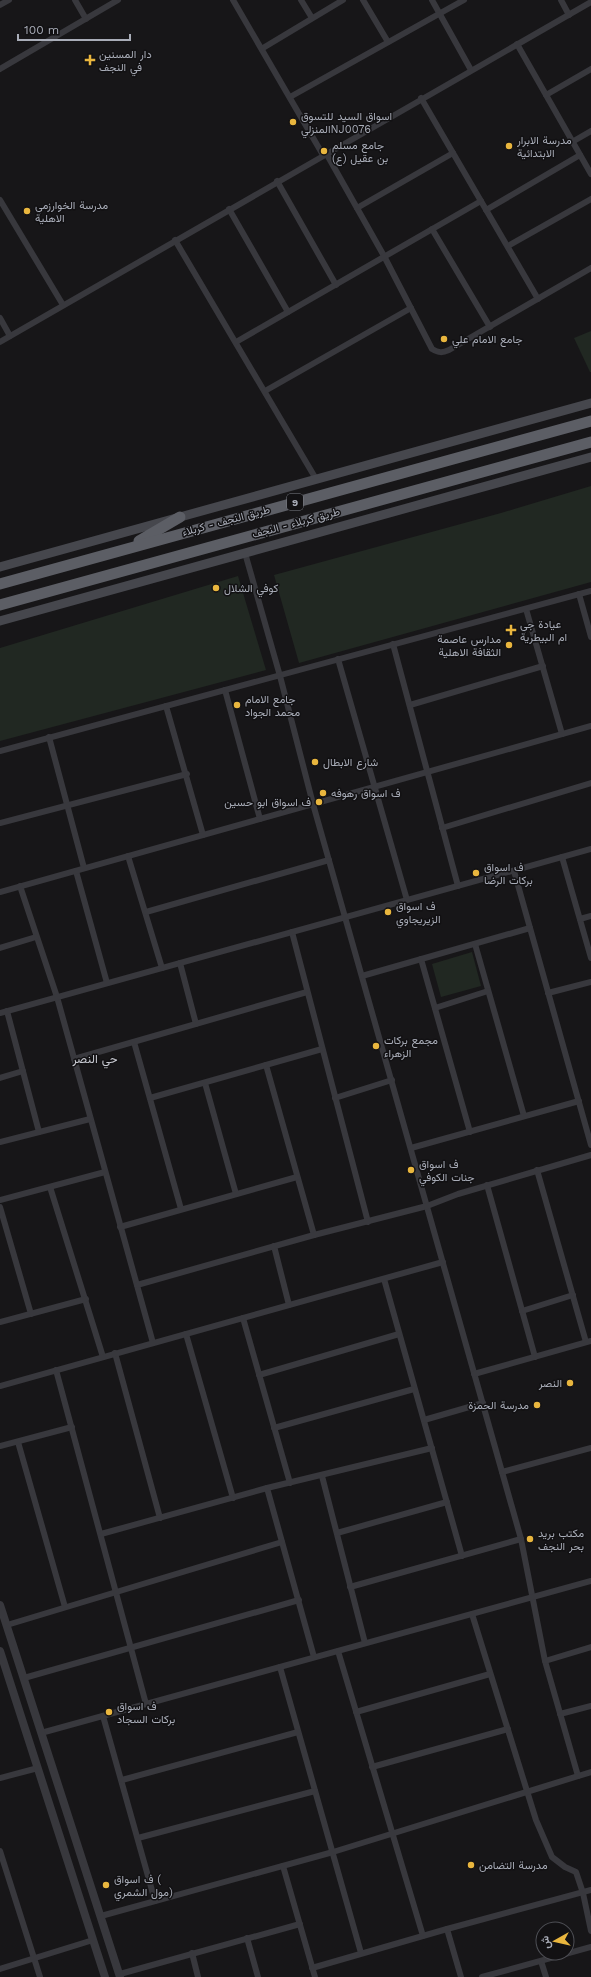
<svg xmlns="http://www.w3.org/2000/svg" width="591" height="1977" font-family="'Work Sans',Vazirmatn,sans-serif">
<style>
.green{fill:#212822}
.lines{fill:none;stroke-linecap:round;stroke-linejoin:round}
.minor{stroke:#38383d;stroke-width:6}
.tertiary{stroke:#38383d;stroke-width:8}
.secondary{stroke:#46474d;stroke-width:9}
.trunk{stroke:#5c5e65;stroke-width:11}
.poi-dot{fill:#e9b63e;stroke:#121113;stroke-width:1.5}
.labels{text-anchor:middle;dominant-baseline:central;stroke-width:3;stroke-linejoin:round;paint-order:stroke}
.shield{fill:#121113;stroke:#7c7e86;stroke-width:1}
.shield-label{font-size:10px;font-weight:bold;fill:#a9adb8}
.poi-label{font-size:11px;fill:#a9adb8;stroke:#121113;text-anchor:start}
.street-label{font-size:11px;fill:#a9adb8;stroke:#121113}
.neighbourhood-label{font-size:12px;fill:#caccd4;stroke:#121113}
</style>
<rect width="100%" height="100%" fill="#171618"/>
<!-- green -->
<g class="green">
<polygon points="591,331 591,372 590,372 574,338"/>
<polygon points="591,486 591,582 299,663 274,575 501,513"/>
<polygon points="238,576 266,670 0,741 0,648"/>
<polygon points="472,952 481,986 441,997 432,964"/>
</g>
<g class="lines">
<!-- minor -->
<g class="minor">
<polyline points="75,0 86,19"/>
<polyline points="233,0 323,155"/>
<polyline points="301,0 312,18"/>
<polyline points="363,0 388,42"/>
<polyline points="432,0 471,70"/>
<polyline points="561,0 569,15"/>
<polyline points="0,5 9,0"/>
<polyline points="517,44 591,174"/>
<polyline points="263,48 343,0"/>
<polyline points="0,69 118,0"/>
<polyline points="546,95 591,69"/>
<polyline points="290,97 464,0"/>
<polyline points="421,98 538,299"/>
<polyline points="572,142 591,131"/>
<path d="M326,153L384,256L432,349C439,353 442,353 449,350L591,268"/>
<polyline points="277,181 336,285"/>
<polyline points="0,200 63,305"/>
<polyline points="357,208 453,153"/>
<polyline points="229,209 288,312"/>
<polyline points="486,210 580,155"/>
<polyline points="432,229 490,327"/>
<polyline points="175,240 316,479"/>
<polyline points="508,246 591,199"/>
<polyline points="0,318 10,336"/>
<polyline points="0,342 591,2"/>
<polyline points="236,342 481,201"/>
<polyline points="265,391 411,308"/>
<polyline points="245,553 280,676 313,804 521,1539 545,1661 578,1776"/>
<polyline points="579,594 591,637"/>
<polyline points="526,609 562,734"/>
<polyline points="393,644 458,886"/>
<polyline points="338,659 407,900"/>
<polyline points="225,690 260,819"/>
<polyline points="410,705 543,666"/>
<polyline points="166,706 203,835"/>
<polyline points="49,737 84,868"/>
<polyline points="0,751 591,591"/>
<polyline points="0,823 187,774"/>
<polyline points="442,828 591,783"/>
<polyline points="128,856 162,968"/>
<polyline points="562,857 591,958"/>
<polyline points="76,871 107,983"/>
<polyline points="514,871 591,1145"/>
<polyline points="20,886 57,997 153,1343"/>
<polyline points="0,892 591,726"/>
<polyline points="146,912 329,860"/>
<polyline points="580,919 591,916"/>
<polyline points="292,932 368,1222"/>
<polyline points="475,944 524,1116"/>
<polyline points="0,948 36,937"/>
<polyline points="421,959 470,1132"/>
<polyline points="180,963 196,1024"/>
<polyline points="362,976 530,928"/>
<polyline points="548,993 591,982"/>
<polyline points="435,1008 488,991"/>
<polyline points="7,1011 39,1132"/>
<polyline points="0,1013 591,849"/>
<polyline points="134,1042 181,1209"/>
<polyline points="74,1059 307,992"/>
<polyline points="266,1065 314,1235"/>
<polyline points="0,1078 23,1071"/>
<polyline points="205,1083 236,1194"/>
<polyline points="150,1098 322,1049"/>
<polyline points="335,1098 392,1080"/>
<polyline points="0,1142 90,1119"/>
<polyline points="411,1148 579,1101"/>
<polyline points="537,1170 586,1342"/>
<polyline points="487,1185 535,1357"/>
<polyline points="50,1187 103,1357"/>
<polyline points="0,1200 105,1172"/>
<polyline points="0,1207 31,1314"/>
<polyline points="120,1227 297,1177"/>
<polyline points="274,1246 289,1305"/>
<polyline points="384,1279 462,1556"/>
<polyline points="137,1285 314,1235 427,1206 458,1194 591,1155"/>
<polyline points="522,1311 573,1295"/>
<polyline points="243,1318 290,1483"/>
<polyline points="0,1322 86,1299"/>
<polyline points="186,1334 233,1498"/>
<polyline points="115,1353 160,1518"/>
<polyline points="56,1370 146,1704"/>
<polyline points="474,1374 591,1341"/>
<polyline points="259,1375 399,1334"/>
<polyline points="0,1386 443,1262"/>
<polyline points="424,1420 483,1403"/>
<polyline points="274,1428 414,1389"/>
<polyline points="18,1442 65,1607"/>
<polyline points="0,1446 72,1427"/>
<polyline points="502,1472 591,1448"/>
<polyline points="322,1476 365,1643"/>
<polyline points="267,1488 314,1657"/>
<polyline points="337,1533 447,1502"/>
<polyline points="101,1534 267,1488 432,1448"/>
<polyline points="350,1587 521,1539"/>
<polyline points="472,1614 536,1820 552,1857 565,1867 576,1872 583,1893 591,1931"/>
<polyline points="7,1625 282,1542"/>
<polyline points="338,1651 423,1936"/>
<polyline points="545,1661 591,1647"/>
<polyline points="280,1667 361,1953"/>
<polyline points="24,1678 299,1600"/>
<polyline points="356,1712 490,1674"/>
<polyline points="560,1714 591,1706"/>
<polyline points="103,1716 155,1901"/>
<polyline points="41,1733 591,1581"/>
<polyline points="372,1767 508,1729"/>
<polyline points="0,1778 38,1768"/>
<polyline points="122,1780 298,1732"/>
<polyline points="138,1838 315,1791"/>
<polyline points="0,1851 40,1977"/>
<polyline points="283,1866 315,1977"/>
<polyline points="101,1916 333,1852 591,1772"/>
<polyline points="447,1929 461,1977"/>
<polyline points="247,1938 258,1977"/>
<polyline points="192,1953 198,1977"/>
<polyline points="541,1961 546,1977"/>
<polyline points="312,1968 447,1929 591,1890"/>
<polyline points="0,1969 93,1940"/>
<polyline points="120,1974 300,1924"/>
<polyline points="482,1977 591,1947"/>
</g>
<!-- tertiary -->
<g class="tertiary">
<polyline points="0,1605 120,1977"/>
<polyline points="0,1651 105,1977"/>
</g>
<!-- secondary -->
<g class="secondary">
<polyline points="0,567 591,403"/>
<polyline points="0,621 591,457"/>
</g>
<!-- trunk -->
<g class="trunk">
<polyline points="139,541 180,517"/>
<polyline points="0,584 591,421"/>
<polyline points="0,605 591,442"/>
</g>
</g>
<!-- markers -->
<g class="poi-dot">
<path d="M88 54h4v4h4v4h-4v4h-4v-4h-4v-4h4z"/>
<circle cx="293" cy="122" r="4"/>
<circle cx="509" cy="146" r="4"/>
<circle cx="324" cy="151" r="4"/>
<circle cx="27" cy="211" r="4"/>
<circle cx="444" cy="339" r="4"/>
<circle cx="216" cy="588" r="4"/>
<path d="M509 624h4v4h4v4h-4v4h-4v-4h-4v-4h4z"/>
<circle cx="509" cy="645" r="4"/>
<circle cx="237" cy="705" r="4"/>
<circle cx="315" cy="762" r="4"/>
<circle cx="323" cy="793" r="4"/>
<circle cx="319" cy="802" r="4"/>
<circle cx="476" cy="873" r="4"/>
<circle cx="388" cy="912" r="4"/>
<circle cx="376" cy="1046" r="4"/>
<circle cx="411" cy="1170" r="4"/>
<circle cx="570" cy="1383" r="4"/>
<circle cx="537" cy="1405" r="4"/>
<circle cx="530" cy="1539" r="4"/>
<circle cx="109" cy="1712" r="4"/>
<circle cx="471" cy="1865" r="4"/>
<circle cx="106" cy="1885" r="4"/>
</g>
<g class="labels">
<!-- shield labels -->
<rect class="shield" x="287" y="494" width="16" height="16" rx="3"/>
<g class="shield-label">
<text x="295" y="502">9</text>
</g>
<!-- poi labels -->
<g class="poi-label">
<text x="99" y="54">دار المسنين<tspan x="99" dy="13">في النجف</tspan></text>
<text x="301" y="116">اسواق السيد للتسوق<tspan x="301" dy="13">المنزليNJ0076</tspan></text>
<text x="517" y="140">مدرسة الابرار<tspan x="517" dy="13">الابتدائية</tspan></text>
<text x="332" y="145">جامع مسلم<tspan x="332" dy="13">بن عقيل (ع)</tspan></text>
<text x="35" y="205">مدرسة الخوارزمي<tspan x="35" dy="13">الاهلية</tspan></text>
<text x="452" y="339">جامع الامام علي</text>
<text x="224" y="588">كوفي الشلال</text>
<text x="520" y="624">عيادة جي<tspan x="520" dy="13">ام البيطرية</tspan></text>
<text x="501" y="639" text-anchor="end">مدارس عاصمة<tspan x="501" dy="13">الثقافة الاهلية</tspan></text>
<text x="245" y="699">جامع الامام<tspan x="245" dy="13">محمد الجواد</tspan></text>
<text x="323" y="762">شارع الابطال</text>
<text x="331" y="793">ف اسواق رهوفه</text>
<text x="311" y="802" text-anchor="end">ف اسواق ابو حسين</text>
<text x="484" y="867">ف اسواق<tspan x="484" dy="13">بركات الرضا</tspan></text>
<text x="396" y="906">ف اسواق<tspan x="396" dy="13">الزيريجاوي</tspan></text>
<text x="384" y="1040">مجمع بركات<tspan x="384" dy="13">الزهراء</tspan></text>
<text x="419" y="1164">ف اسواق<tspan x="419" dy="13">جنات الكوفي</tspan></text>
<text x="562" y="1383" text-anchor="end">النصر</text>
<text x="529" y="1405" text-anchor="end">مدرسة الحمزة</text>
<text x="538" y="1533">مكتب بريد<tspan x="538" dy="13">بحر النجف</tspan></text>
<text x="117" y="1706">ف اسواق<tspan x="117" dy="13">بركات السجاد</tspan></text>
<text x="479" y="1865">مدرسة التضامن</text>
<text x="114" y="1879">ف اسواق (<tspan x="114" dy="13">مول الشمري)</tspan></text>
</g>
<!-- street labels -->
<g class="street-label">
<text transform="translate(226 521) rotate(-15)">طريق النجف - کربلاء</text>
<text transform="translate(296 523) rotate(-15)">طريق کربلاء - النجف</text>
</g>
<!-- neighbourhood labels -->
<g class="neighbourhood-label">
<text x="95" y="1059">حي النصر</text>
</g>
</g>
<!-- north arrow -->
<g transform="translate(555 1941) rotate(262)"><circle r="19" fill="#121113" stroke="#4e4f55"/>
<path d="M0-3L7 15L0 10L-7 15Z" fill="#e9b63e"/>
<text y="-6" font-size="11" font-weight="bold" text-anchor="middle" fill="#a9adb8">ش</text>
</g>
<!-- scale -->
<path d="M18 34v6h112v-6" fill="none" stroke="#a9adb8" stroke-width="2"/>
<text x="24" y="34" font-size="12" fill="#a9adb8" stroke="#121113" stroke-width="3" paint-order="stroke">100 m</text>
</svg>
